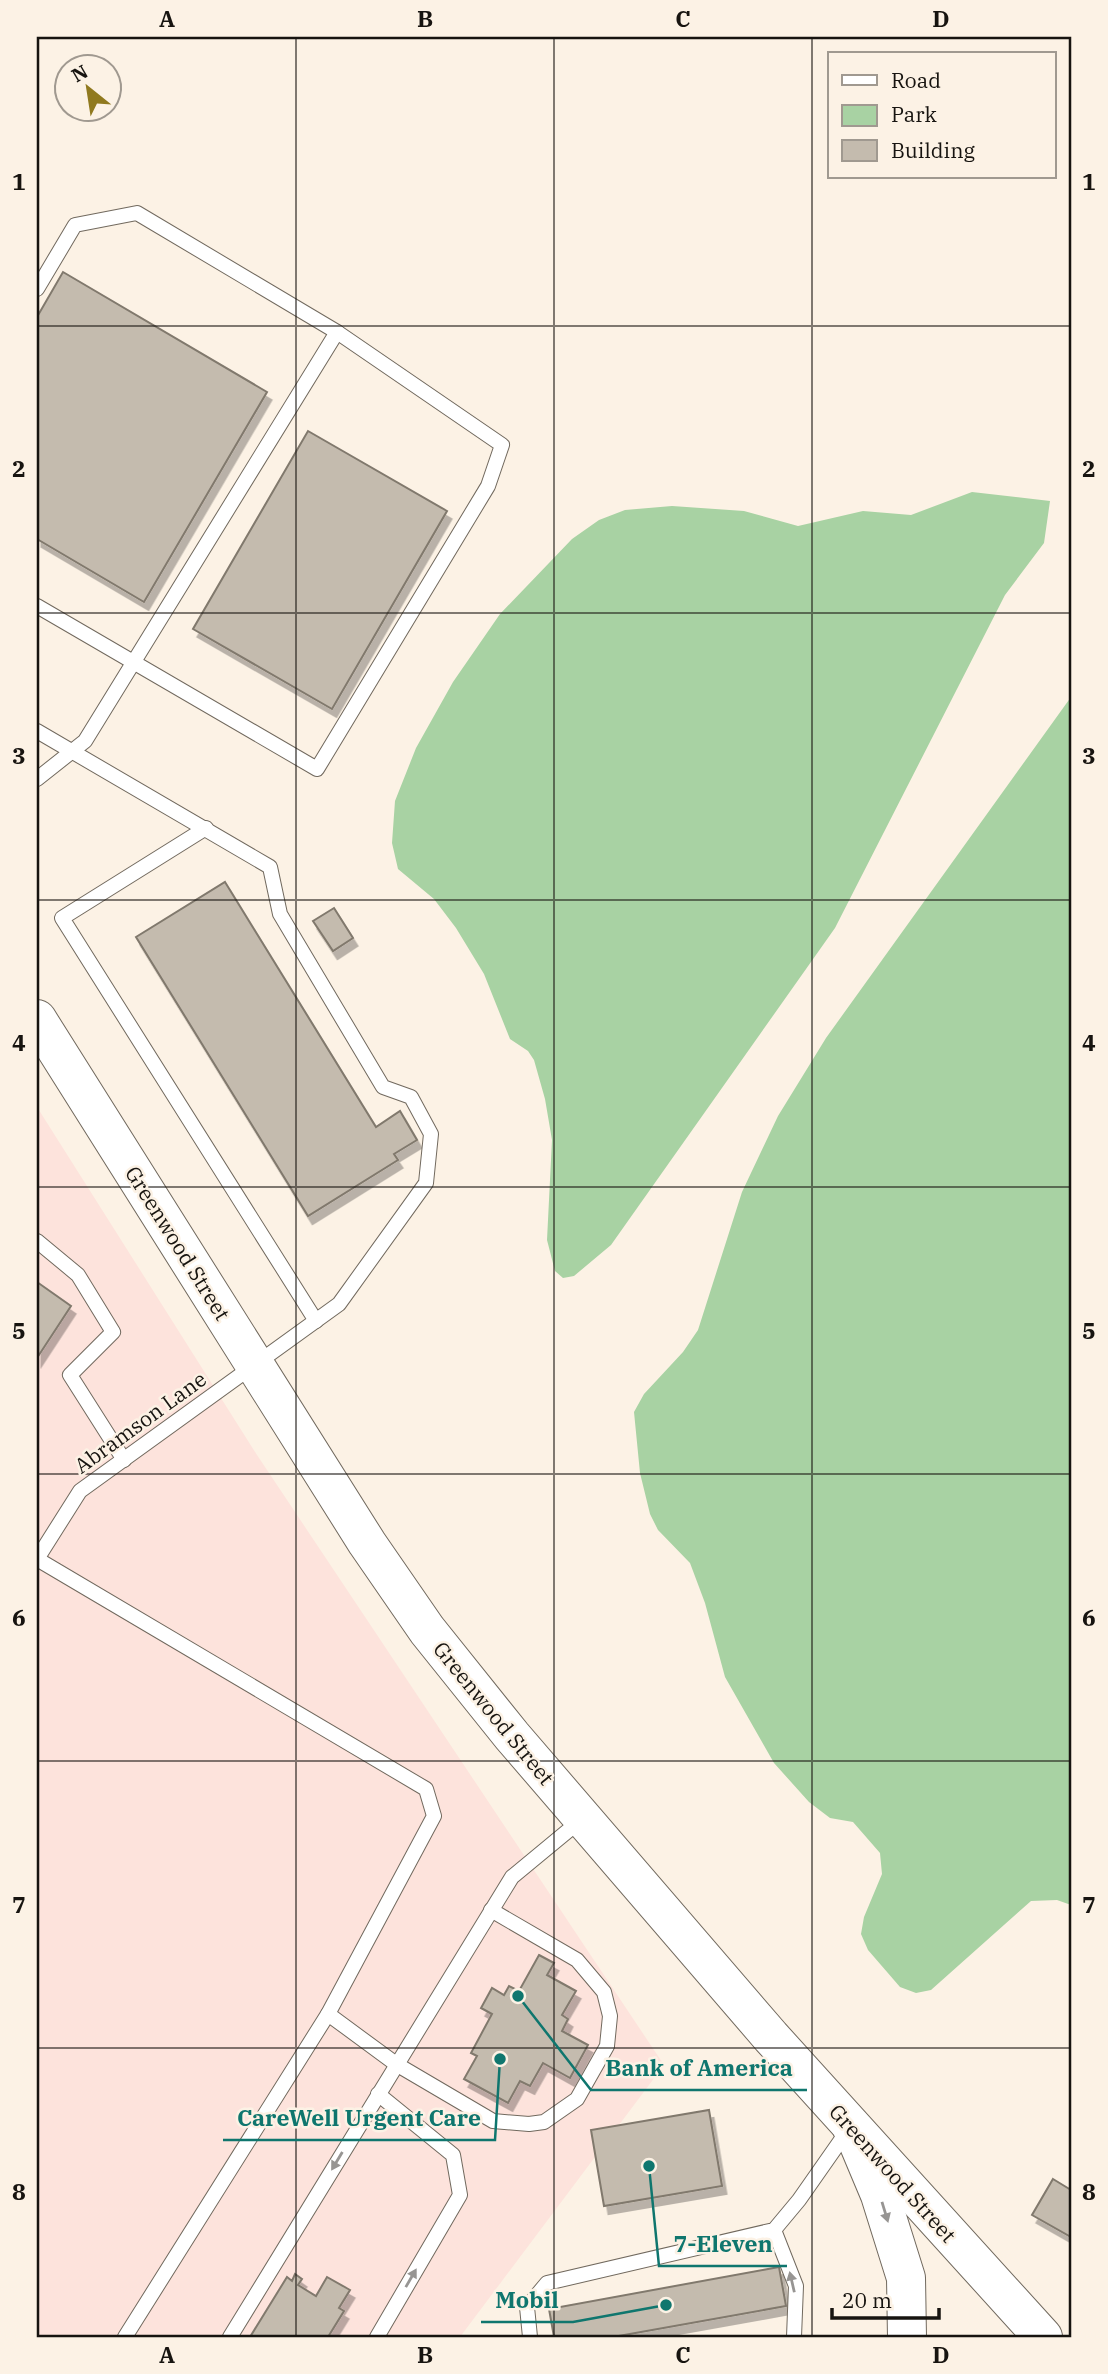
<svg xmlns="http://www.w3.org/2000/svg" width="1108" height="2374" font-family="'IBM Plex Serif',serif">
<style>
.commercial{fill:#fde3dc}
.green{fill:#a8d2a3}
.building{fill:#c4bbae;stroke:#81796d;stroke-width:2;filter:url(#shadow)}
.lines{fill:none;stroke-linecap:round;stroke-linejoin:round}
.lane-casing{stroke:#71695e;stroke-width:16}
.secondary-casing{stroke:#71695e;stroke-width:40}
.primary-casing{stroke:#71695e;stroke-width:40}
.lane{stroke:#fff;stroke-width:14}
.secondary{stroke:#fff;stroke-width:38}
.primary{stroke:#fff;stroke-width:38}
.oneway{fill:#979593}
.grid{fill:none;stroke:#171410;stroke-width:2;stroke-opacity:0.55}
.labels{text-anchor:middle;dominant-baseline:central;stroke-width:5;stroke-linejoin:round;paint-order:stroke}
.street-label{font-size:21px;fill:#171410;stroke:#fcf2e5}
.leader{fill:none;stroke:#0f766e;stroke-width:2.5}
.callout-dot{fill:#0f766e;stroke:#fcf2e5;stroke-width:2.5}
.callout-label{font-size:23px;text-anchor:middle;font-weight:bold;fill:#0f766e;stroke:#fcf2e5;stroke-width:5;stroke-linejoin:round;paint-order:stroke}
.neatline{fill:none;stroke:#171410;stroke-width:2.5}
.grid-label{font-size:23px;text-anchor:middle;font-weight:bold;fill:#171410}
</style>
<defs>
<filter id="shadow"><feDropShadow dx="4.5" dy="8" stdDeviation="0" flood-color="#0004"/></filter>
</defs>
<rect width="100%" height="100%" fill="#fcf2e5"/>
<!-- commercial -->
<polygon class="commercial" points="37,1107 257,1455 664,2065 460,2337 37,2337"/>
<!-- green -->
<g class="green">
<polygon points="972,492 1050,501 1044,543 1005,595 835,928 611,1245 574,1276 563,1278 555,1271 547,1240 552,1140 545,1099 534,1060 528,1051 510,1039 484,974 456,928 434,899 398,869 392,843 395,801 416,748 453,682 500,614 572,539 599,520 625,510 672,506 744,511 798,526 863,511 911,515"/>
<polygon points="1071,697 1071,1905 1057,1900 1031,1901 931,1990 916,1993 900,1987 868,1950 861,1934 864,1917 882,1874 880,1853 853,1822 830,1818 809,1802 774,1763 725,1677 705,1603 690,1563 658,1530 650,1514 640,1473 634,1412 644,1394 683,1352 698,1330 742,1192 778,1116 826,1038"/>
</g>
<!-- building -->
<g class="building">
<polygon points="63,272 267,392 144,602 37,539 37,317"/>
<polygon points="308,431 447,511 332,709 193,629"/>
<polygon points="225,882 376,1127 400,1111 417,1140 394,1154 398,1160 308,1216 136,937"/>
<polygon points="334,908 353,938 333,951 313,921"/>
<polygon points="37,1282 71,1306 37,1358"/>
<polygon points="539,1955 554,1963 547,1975 576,1991 562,2015 568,2019 562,2031 588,2045 570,2078 543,2063 530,2086 520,2081 508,2103 464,2079 477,2056 471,2053 492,2014 481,2008 492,1988 504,1995 509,1986 519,1991"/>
<polygon points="709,2110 722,2186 604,2206 591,2130"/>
<polygon points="1053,2179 1071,2190 1071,2237 1032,2215"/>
<polygon points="779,2267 786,2306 613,2337 554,2337 549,2309"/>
<polygon points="295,2274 302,2279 298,2285 316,2296 327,2277 350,2290 339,2308 344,2311 328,2337 250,2337 287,2277 292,2281"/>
</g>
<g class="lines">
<defs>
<g id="lane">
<polyline points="37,289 75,225 137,213 337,332 502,445 488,486 317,769 37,606"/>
<polyline points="37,731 270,867 280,914 383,1087 411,1097 431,1134 426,1183 339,1304 80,1491 37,1559 426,1789 434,1816 328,2014 396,2064 493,2121 529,2124 544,2122 577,2099 607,2046 610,2016 604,1992 577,1960 491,1910"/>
<polyline points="37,779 85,741 337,332"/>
<polyline points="206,828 62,918 316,1321"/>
<polyline points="37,1241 78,1275 113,1332 70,1375 124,1460"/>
<polyline points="774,2230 796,2286 794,2337"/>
<polyline points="125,2337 328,2014"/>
<polyline points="230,2337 512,1877 581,1820"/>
<polyline points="377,2337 460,2195 453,2155 378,2094"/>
<polyline points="530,2337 527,2307 547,2283 774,2230 799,2200 848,2130"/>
</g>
<polyline id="secondary" points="37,1019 367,1543 427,1630 512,1736 771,2037 1043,2337"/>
<polyline id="primary" points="851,2126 880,2195 906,2278 907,2337"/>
</defs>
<!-- lane casing -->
<use href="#lane" class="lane-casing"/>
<!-- secondary casing -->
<use href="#secondary" class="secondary-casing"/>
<!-- primary casing -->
<use href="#primary" class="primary-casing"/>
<!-- lane -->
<use href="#lane" class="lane"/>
<!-- secondary -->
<use href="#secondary" class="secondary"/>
<!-- primary -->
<use href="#primary" class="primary"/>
</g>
<!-- one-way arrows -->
<defs><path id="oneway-solid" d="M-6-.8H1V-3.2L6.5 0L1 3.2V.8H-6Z" transform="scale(1.75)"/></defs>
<g class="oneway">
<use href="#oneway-solid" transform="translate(337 2161) rotate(121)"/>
<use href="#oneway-solid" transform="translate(885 2212) rotate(73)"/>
<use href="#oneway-solid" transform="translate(411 2278) rotate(-60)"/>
<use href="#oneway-solid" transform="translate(792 2282) rotate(-103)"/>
</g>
<!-- grid -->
<path class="grid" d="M296,37V2337M554,37V2337M812,37V2337M37,326H1071M37,613H1071M37,900H1071M37,1187H1071M37,1474H1071M37,1761H1071M37,2048H1071"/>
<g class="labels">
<!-- street labels -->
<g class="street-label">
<text transform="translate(178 1243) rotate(58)">Greenwood Street</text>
<text transform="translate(140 1422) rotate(-36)">Abramson Lane</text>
<text transform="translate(494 1713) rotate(51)">Greenwood Street</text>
<text transform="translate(893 2173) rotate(48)">Greenwood Street</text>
</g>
</g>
<!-- callouts -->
<path class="leader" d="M518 1996L591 2090H807M500 2059L495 2140H223M649 2166L659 2266H787M666 2305L573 2322H481"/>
<g class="callout-dot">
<circle cx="518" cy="1996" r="7"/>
<circle cx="500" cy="2059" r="7"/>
<circle cx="649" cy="2166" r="7"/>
<circle cx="666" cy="2305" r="7"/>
</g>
<g class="callout-label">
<text x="699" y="2076">Bank of America</text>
<text x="359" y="2126">CareWell Urgent Care</text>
<text x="723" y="2252">7-Eleven</text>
<text x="527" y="2308">Mobil</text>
</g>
<!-- border -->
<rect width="1108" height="2374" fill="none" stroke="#fcf2e5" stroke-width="77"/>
<!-- legend -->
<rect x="828" y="52" width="228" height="126" fill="#fcf2e5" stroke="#a09990" stroke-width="2"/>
<rect x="842" y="75" width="35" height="10" fill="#ffffff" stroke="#a09990" stroke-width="2"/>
<text x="891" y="88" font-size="21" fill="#171410">Road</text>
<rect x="842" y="105" width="35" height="21" fill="#a8d2a3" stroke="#a09990" stroke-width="2"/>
<text x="891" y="122" font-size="21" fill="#171410">Park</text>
<rect x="842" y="140" width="35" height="21" fill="#c4bbae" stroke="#a09990" stroke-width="2"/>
<text x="891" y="158" font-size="21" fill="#171410">Building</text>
<!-- north arrow -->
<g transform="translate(88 88) rotate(330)"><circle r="33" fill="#fcf2e5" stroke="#a09990" stroke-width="2"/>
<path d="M0-5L12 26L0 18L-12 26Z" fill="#90791e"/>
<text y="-10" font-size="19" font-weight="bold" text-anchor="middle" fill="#171410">N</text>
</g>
<!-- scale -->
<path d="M832 2308v10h107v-10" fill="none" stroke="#171410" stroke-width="3.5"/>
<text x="842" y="2308" font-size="21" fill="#171410" stroke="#fcf2e5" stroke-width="5" paint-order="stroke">20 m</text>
<rect x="38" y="38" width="1032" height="2298" class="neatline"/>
<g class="grid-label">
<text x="167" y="27">A</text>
<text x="425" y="27">B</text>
<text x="683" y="27">C</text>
<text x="941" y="27">D</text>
<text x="19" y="190">1</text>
<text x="1089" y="190">1</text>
<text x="19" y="477">2</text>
<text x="1089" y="477">2</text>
<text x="19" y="764">3</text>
<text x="1089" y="764">3</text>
<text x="19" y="1051">4</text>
<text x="1089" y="1051">4</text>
<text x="19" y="1339">5</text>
<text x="1089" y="1339">5</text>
<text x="19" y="1626">6</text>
<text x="1089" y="1626">6</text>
<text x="19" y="1913">7</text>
<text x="1089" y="1913">7</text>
<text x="19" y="2200">8</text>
<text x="1089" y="2200">8</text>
<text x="167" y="2363">A</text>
<text x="425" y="2363">B</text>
<text x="683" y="2363">C</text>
<text x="941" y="2363">D</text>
</g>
</svg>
